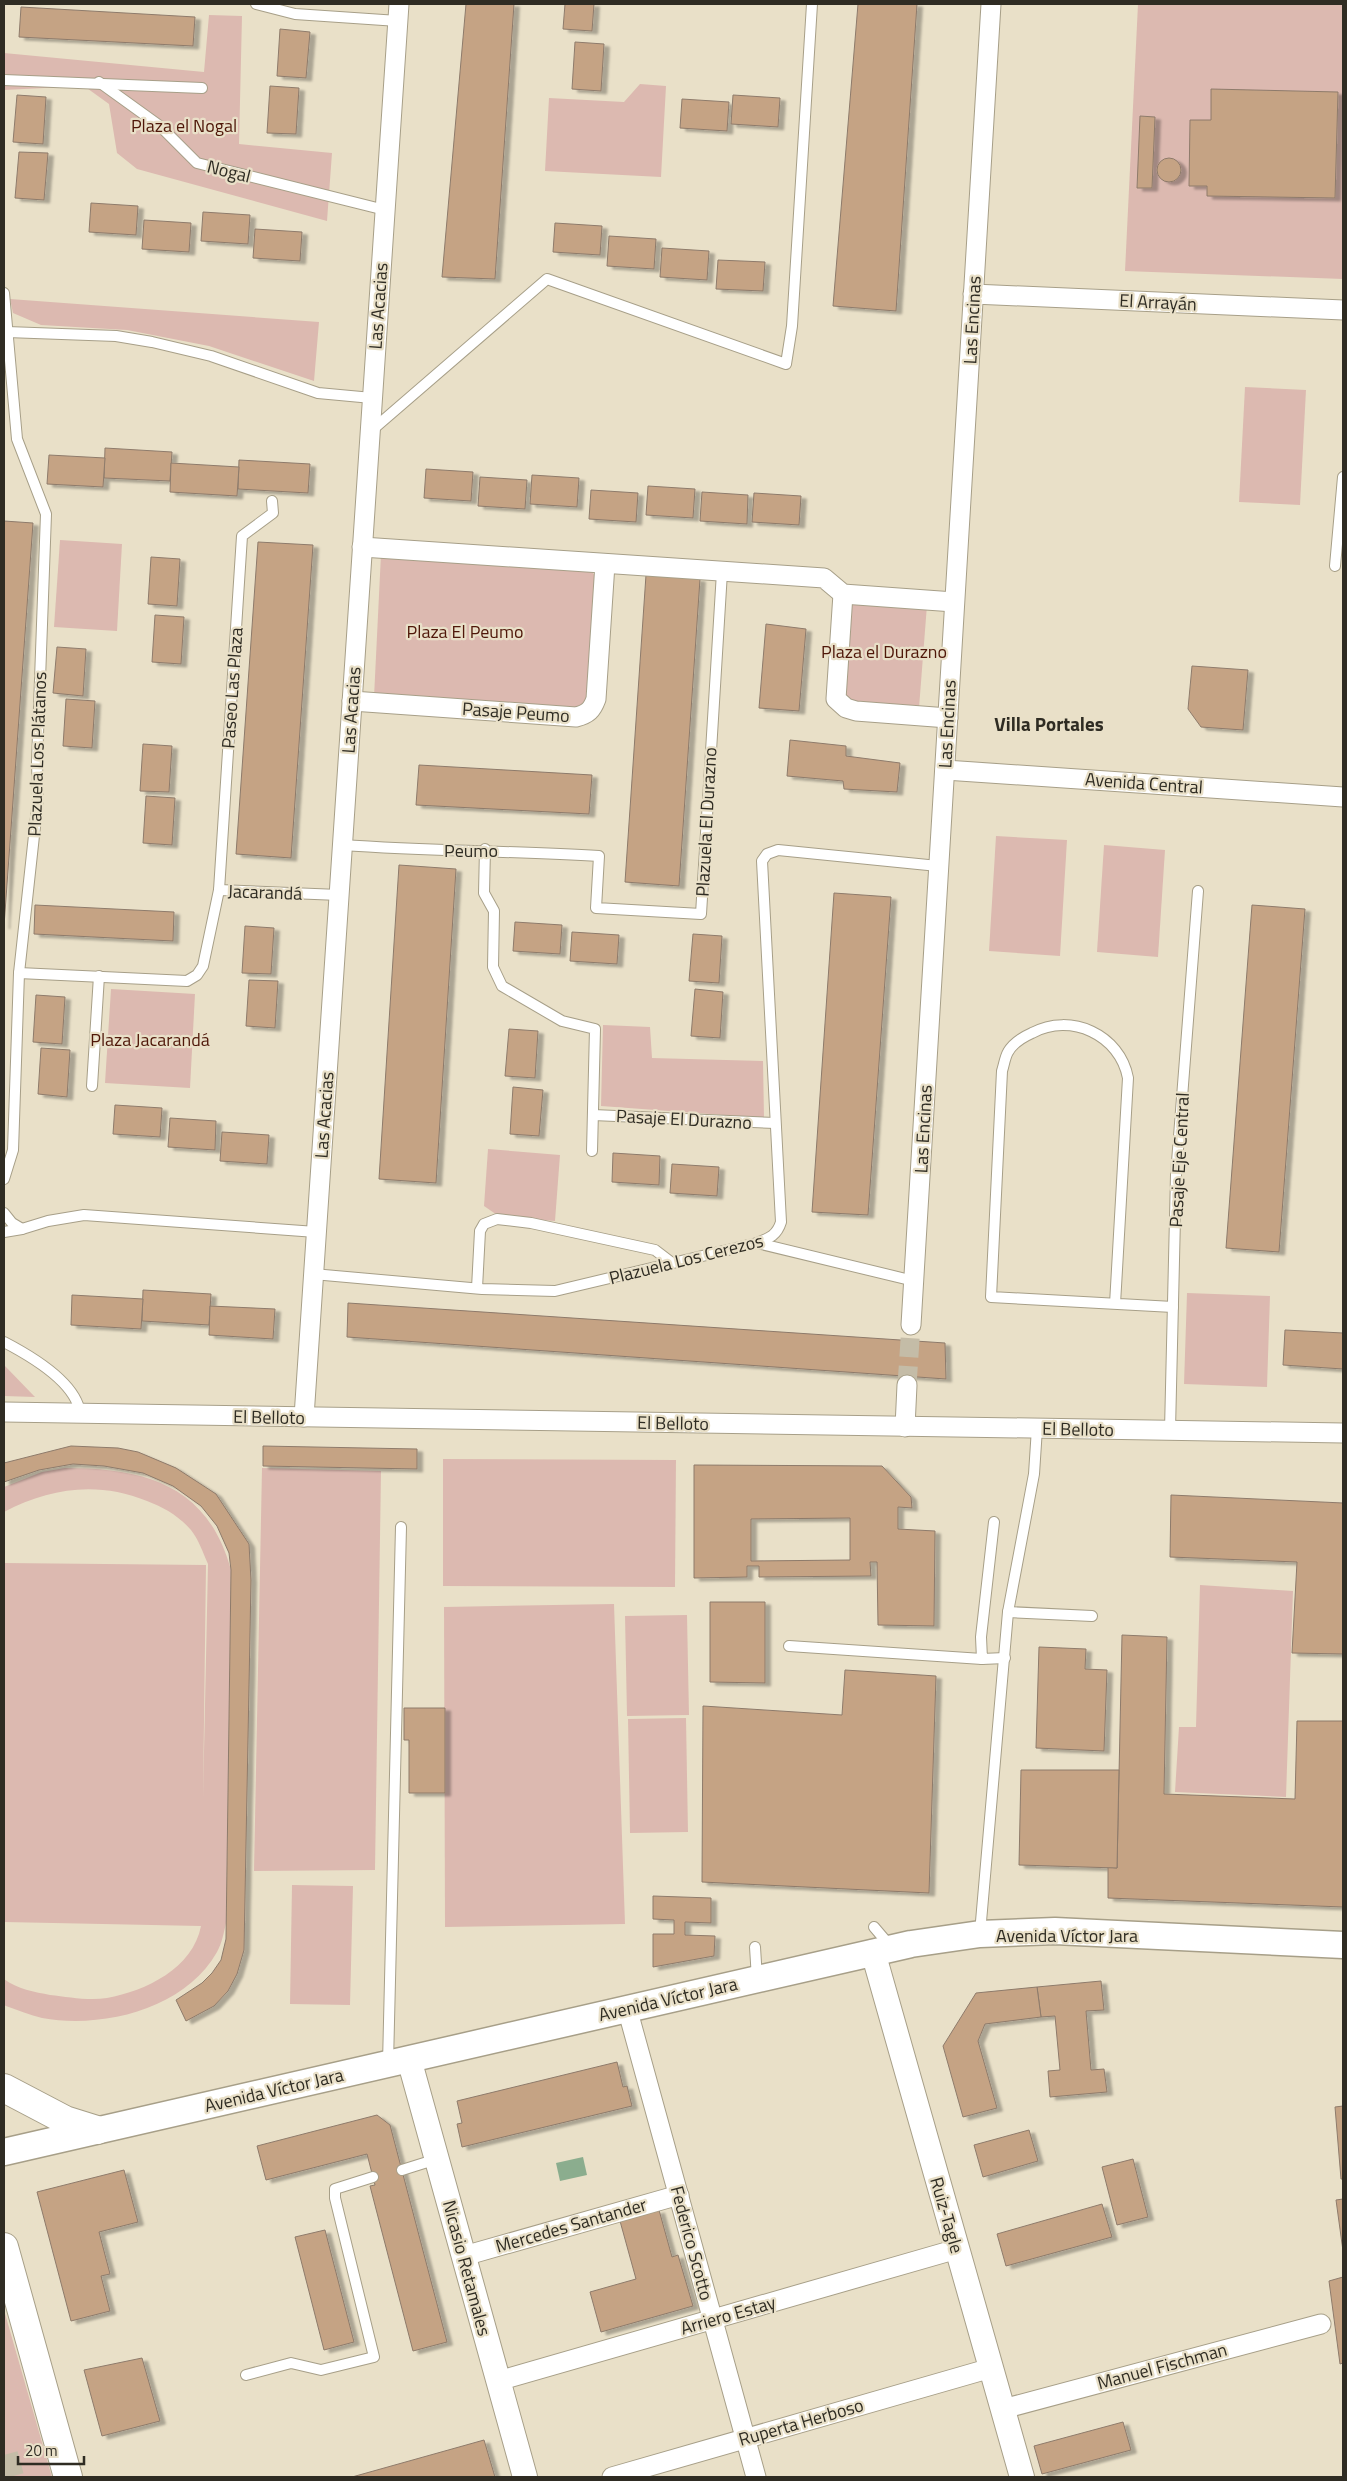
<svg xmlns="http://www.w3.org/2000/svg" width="1347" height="2481" font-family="'Titillium Web',sans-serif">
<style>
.green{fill:#dcb9b0}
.water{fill:#8bad8e}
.building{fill:#c5a384;stroke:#8e7b6b;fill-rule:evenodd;filter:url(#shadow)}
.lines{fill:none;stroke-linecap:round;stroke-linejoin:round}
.minor-tunnel{stroke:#c4bca7;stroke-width:19;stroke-dasharray:19 9;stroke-linecap:butt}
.motorway-tunnel{stroke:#c4bca7;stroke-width:28;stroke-dasharray:28 14;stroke-linecap:butt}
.service-casing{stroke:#a79f88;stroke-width:12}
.minor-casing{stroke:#a79f88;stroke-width:21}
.tertiary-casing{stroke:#a79f88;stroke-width:26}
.secondary-casing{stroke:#a79f88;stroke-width:29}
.primary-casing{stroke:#a79f88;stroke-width:30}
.service{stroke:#fff;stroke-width:10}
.minor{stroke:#fff;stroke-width:19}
.tertiary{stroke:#fff;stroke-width:24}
.secondary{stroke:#fff;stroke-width:26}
.primary{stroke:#fff;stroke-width:28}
.labels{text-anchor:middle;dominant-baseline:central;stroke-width:4.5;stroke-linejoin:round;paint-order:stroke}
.park-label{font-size:18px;fill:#4f1709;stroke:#e9e0c8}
.street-label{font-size:18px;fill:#2f2c23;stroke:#e9e0c8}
.neighbourhood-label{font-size:19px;font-weight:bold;fill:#2f2c23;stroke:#e9e0c8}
</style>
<defs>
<filter id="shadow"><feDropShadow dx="5.5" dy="3" stdDeviation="1" flood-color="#0004"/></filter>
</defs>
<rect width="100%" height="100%" fill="#e9e0c8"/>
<!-- green -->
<g class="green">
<polygon points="1138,4 1343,4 1343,279 1125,271"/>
<polygon points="209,15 242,16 239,144 332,153 327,221 137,169 117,153 109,104 84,86 4,90 4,53 204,72"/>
<polygon points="640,84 666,86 661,177 545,171 549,98 624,102"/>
<polygon points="10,299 319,322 314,381 209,346 127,330 41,325 13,313"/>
<polygon points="1245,387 1306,390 1300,505 1239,502"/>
<polygon points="60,540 122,544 117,631 54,627"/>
<polygon points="381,554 590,569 598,580 591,697 578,710 374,697"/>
<polygon points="848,602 927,605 919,708 856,704 841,697"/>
<polygon points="996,836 1067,840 1060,956 989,951"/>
<polygon points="1104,845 1165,850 1158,957 1097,952"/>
<polygon points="111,989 195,994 190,1088 105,1083"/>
<polygon points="603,1025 650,1027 652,1058 763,1061 764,1118 601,1106"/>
<polygon points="488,1149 560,1155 555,1221 500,1217 484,1206"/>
<polygon points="1187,1293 1270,1296 1267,1387 1184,1384"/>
<polygon points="4,1365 35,1397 4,1396"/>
<polygon points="443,1459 676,1460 675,1587 443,1586"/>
<path d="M65,1468C145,1468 208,1485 231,1570L226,1923C224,1932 222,1943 217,1952C185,2009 103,2029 42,2018C30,2015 18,2010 6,2006L4,2005V1979C17,1989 35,1992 50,1995C68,1997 89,2001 107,1998C146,1991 193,1968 201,1926L4,1922V1563L206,1565L203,1799L208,1564C203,1553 199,1540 191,1530C179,1516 163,1507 147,1501C97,1481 50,1488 4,1512V1487L42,1472Z"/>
<polygon points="262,1468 381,1471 375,1870 254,1871"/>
<polygon points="1200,1585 1293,1591 1286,1797 1175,1792 1179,1727 1196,1727"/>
<polygon points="614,1604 625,1924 445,1927 444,1607"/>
<polygon points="687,1615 689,1715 627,1716 625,1616"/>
<polygon points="686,1718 688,1832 630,1833 628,1719"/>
<polygon points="292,1885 353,1886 350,2005 290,2004"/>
<polygon points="4,2310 52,2477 4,2477"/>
</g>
<!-- water -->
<polygon class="water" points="583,2157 587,2175 560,2181 556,2163"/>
<!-- building -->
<g class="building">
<polygon points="466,4 514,4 495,279 442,277"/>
<polygon points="565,4 594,4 592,31 563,29"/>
<polygon points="858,4 917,4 896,311 833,306"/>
<polygon points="21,7 195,17 193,46 19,37"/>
<polygon points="280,29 310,32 306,78 277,76"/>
<polygon points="575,42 604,44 601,91 572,89"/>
<polygon points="270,86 299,88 296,134 267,133"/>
<polygon points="1211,89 1338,92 1335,198 1207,196 1207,186 1189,186 1190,120 1211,120"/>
<polygon points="17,95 46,97 43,144 13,142"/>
<polygon points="733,95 780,98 778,127 731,124"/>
<polygon points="682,99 729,102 727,131 680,128"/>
<polygon points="1140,116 1155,117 1152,188 1137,188"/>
<polygon points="19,152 48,153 44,200 15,198"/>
<circle cx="1169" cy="170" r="12"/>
<polygon points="91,203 138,206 136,235 89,232"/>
<polygon points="203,212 250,215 248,244 201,241"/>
<polygon points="144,220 191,223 189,252 142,249"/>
<polygon points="555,223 602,226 600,255 553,252"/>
<polygon points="255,229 302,232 300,261 253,258"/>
<polygon points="609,236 656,239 654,269 607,266"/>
<polygon points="662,248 709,251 707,280 660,277"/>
<polygon points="718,260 765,262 763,291 716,289"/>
<polygon points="105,448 172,452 170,481 104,478"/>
<polygon points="49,455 105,458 103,487 47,484"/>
<polygon points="239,460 310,464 308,493 238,489"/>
<polygon points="171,463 239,467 237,496 170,492"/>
<polygon points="426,469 473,472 471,501 424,498"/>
<polygon points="532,475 579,478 577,507 530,504"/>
<polygon points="480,477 527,480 525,509 478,506"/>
<polygon points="648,486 695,489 693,518 646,515"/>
<polygon points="591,490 638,493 636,522 589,519"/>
<polygon points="702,492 748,495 747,524 700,521"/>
<polygon points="754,493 801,496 799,525 752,522"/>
<polygon points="4,521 33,523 4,926"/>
<polygon points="258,542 313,545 291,858 236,854"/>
<polygon points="151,557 180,559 177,606 148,604"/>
<polygon points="646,575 700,579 679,886 625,882"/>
<polygon points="155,615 184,617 181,664 152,662"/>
<polygon points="766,624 806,629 799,711 759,708"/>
<polygon points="57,647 86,649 83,696 53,693"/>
<polygon points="1192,666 1248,670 1243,730 1201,727 1188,709"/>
<polygon points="66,699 95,701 92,748 63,746"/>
<polygon points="790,740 846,746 846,756 900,763 897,792 844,789 843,781 787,776"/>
<polygon points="143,744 172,746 169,792 140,791"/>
<polygon points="419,765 592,775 589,814 416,805"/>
<polygon points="146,796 175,798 172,845 143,843"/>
<polygon points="399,865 456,869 436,1183 379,1179"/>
<polygon points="834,893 891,897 868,1215 812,1212"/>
<polygon points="35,905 174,912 173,941 34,934"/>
<polygon points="1252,905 1305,909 1279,1252 1226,1248"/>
<polygon points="515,922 562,925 560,954 513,951"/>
<polygon points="245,926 274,928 271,974 242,973"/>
<polygon points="572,932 619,935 617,964 570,961"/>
<polygon points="693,934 722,936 719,983 689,981"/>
<polygon points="249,980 278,981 275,1028 246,1026"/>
<polygon points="695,989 723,992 720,1038 691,1036"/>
<polygon points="36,995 65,997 62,1044 33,1042"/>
<polygon points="509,1029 538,1031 535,1078 505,1076"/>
<polygon points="41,1048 70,1050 67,1097 38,1094"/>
<polygon points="513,1087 543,1090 539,1136 510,1134"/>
<polygon points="115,1105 162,1108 160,1137 113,1134"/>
<polygon points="170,1118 216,1121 215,1150 168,1147"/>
<polygon points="222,1132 269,1135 267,1164 220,1161"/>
<polygon points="613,1153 660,1156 659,1185 612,1182"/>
<polygon points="672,1164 719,1167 717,1196 670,1193"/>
<polygon points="143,1290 211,1294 209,1325 142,1321"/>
<polygon points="72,1295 143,1299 141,1329 71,1325"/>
<polygon points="348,1303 945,1343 946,1379 347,1337"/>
<polygon points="210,1306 275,1309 273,1339 209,1335"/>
<polygon points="1285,1330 1343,1333 1343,1369 1283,1365"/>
<polygon points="71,1446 118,1448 138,1452 176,1468 216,1494 249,1544 251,1580 244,1950 237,1974 228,1991 214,2006 186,2021 176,2000 202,1983 212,1973 221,1960 226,1939 231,1570 229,1553 217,1526 201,1506 173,1486 143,1473 104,1466 73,1464 39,1470 4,1482 4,1463"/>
<polygon points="263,1446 417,1449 417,1469 263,1466"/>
<path d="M694,1465L882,1466L911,1497L912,1508L898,1507V1529L935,1531L934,1626L878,1625L877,1562H870L871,1576L759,1577V1566H747V1577L694,1578ZM850,1518V1560L751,1561V1519Z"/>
<polygon points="1171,1495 1343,1503 1343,1654 1292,1653 1297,1562 1170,1557"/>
<polygon points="710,1602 765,1602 765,1683 710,1682"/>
<polygon points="1122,1635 1167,1637 1164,1794 1295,1799 1297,1721 1343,1721 1343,1907 1108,1898 1108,1867 1117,1868"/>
<polygon points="1039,1647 1086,1649 1085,1669 1107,1670 1104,1751 1036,1748"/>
<polygon points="845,1670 936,1676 929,1893 702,1882 703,1706 842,1715"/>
<polygon points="404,1708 445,1708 445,1793 409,1793 409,1740 404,1740"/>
<polygon points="1021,1770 1119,1770 1117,1868 1019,1865"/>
<polygon points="653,1896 711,1898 711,1923 685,1922 685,1935 715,1936 714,1956 653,1967 653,1934 674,1934 674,1920 653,1919"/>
<polygon points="1101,1981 1104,2010 1086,2011 1091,2070 1104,2069 1107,2092 1050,2097 1048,2071 1060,2070 1055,2016 1041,2017 1037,1987"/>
<polygon points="1037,1987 1041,2017 985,2024 978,2041 997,2108 963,2117 943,2046 976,1993"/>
<polygon points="617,2062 623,2087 627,2086 632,2106 462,2147 457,2124 462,2123 457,2101"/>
<polygon points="1343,2106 1343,2179 1341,2179 1335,2107"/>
<polygon points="377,2115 390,2125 447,2342 413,2351 370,2186 375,2185 367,2154 266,2180 257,2146"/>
<polygon points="1029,2130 1038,2161 983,2177 974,2145"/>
<polygon points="1133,2159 1148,2217 1117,2225 1102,2167"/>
<polygon points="124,2170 138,2222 99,2232 110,2274 101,2276 110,2311 71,2321 37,2192"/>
<polygon points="1343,2199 1343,2251 1336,2200"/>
<polygon points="1102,2204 1112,2237 1006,2266 997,2234"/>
<polygon points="659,2210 672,2257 678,2255 693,2306 601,2332 590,2292 636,2279 620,2221"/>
<polygon points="325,2230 354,2342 324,2350 295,2237"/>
<polygon points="1343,2277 1343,2363 1340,2364 1329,2281"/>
<polygon points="142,2358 160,2421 102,2436 84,2370"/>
<polygon points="1123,2422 1131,2450 1042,2474 1034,2446"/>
<polygon points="484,2440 495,2477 352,2477"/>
</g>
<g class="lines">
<!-- minor-tunnel -->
<polyline class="minor-tunnel" points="907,1385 911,1325"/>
<!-- motorway-tunnel -->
<polyline class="motorway-tunnel" points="4,2455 10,2477"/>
<defs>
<g id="service">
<polyline points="256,4 295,14 398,21"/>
<polyline points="4,80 202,88"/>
<polyline points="99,82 160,126 197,163 385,210"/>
<polyline points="4,293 17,439 46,514 37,762 38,799 19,973 13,1150 4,1179"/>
<polyline points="7,332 116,336 152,342 211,356 318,393 372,398"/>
<polyline points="371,431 547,279 786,364 792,326 812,4"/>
<polyline points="1335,566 1343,477"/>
<path d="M342,845C428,851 513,851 599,856L596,908L701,914L722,572"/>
<polyline points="485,849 484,893 494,911 493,967 502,986 562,1021 595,1029 592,1151"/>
<polyline points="219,890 339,895"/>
<polyline points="19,973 187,981 197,975 203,966 219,890 242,536 273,513 272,501"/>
<polyline points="92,1086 99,976"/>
<polyline points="593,1115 775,1123"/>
<polyline points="4,1213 12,1223 22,1229"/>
<polyline points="4,1232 22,1229 48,1221 84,1215 316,1232"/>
<polyline points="757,1243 914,1281"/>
<path d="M313,1274L482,1289L555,1291L757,1243C770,1238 777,1235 781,1222L762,861L767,854L778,850L938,866"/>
<polyline points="477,1288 480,1231 484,1224 497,1219 531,1223 655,1250 672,1263"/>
<path d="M1115,1304L1128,1078C1120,1035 1071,1012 1032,1033C1023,1037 1013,1043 1008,1052C1005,1057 1004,1065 1002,1071L991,1297L1173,1307"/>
<path d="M4,1342C29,1355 76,1382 80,1413"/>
<polyline points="1170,1430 1176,1175 1198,891"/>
<polyline points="994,1522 981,1637 982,1659 1005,1658"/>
<polyline points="1008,1612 1092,1616"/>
<polyline points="789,1646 982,1659"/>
<polyline points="874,1927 891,1947"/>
<polyline points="980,1933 1008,1612 1034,1474 1037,1428"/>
<polyline points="755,1947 757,1979"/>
<polyline points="388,2063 401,1527"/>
<polyline points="402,2170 437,2159"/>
<polyline points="246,2375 291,2363 321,2370 374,2357 335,2198 335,2189 373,2177"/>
</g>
<g id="minor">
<polyline points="973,294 1343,310"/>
<polyline points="362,547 824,578 843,594 954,602"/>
<polyline points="843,594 836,699 846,708 856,711 948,718"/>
<path d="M352,701L576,717C588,714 592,710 596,699L605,564"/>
<polyline points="945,770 1343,797"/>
<polyline points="911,1325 991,4"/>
<polyline points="4,1412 1343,1433"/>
<polyline points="304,1417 399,4"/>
<polyline points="905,1427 907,1385"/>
<polyline points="627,2008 756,2477"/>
<polyline points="464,2256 679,2195"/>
<polyline points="498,2381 957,2249"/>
<polyline points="1003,2409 1321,2324"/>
<polyline points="612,2477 991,2368"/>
</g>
<g id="tertiary">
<polyline points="873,1952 1022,2477"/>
<polyline points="409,2059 525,2477"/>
</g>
<polyline id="secondary" points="4,2152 911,1944 980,1934 1055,1931 1343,1945"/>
<g id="primary">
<polyline points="4,2088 65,2120 97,2130"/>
<polyline points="4,2247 68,2477"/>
</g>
</defs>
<!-- service casing -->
<use href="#service" class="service-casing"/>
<!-- minor casing -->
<use href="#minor" class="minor-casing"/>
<!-- tertiary casing -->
<use href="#tertiary" class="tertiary-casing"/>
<!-- secondary casing -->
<use href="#secondary" class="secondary-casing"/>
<!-- primary casing -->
<use href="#primary" class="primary-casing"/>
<!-- service -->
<use href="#service" class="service"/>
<!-- minor -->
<use href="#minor" class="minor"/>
<!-- tertiary -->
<use href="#tertiary" class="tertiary"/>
<!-- secondary -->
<use href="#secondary" class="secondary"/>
<!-- primary -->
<use href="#primary" class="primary"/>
</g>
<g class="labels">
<!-- park labels -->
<g class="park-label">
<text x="184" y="125">Plaza el Nogal</text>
<text x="465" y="631">Plaza El Peumo</text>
<text x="884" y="651">Plaza el Durazno</text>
<text x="150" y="1039">Plaza Jacarandá</text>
</g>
<!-- street labels -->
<g class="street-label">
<text transform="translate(229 171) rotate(14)">Nogal</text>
<text transform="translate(1158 302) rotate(3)">El Arrayán</text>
<text transform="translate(378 306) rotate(-86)">Las Acacias</text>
<text transform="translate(972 320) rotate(-87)">Las Encinas</text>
<text transform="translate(232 688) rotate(-86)">Paseo Las Plaza</text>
<text transform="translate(351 710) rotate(-86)">Las Acacias</text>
<text transform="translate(516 712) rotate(4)">Pasaje Peumo</text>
<text transform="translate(947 724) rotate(-87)">Las Encinas</text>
<text transform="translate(37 754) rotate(-88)">Plazuela Los Plátanos</text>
<text transform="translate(1144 783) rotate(4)">Avenida Central</text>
<text transform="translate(706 822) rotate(-87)">Plazuela El Durazno</text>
<text x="471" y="850">Peumo</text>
<text transform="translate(265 892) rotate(2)">Jacarandá</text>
<text transform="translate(324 1115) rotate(-86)">Las Acacias</text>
<text transform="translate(684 1119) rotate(3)">Pasaje El Durazno</text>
<text transform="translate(923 1129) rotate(-87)">Las Encinas</text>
<text transform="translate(1179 1160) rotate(-87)">Pasaje Eje Central</text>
<text transform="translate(686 1259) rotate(-14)">Plazuela Los Cerezos</text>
<text transform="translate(269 1417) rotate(1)">El Belloto</text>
<text transform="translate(673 1423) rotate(1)">El Belloto</text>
<text transform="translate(1078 1429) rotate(1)">El Belloto</text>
<text x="1067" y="1935">Avenida Víctor Jara</text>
<text transform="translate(668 1999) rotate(-13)">Avenida Víctor Jara</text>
<text transform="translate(274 2090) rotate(-13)">Avenida Víctor Jara</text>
<text transform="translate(947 2215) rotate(74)">Ruiz-Tagle</text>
<text transform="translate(571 2225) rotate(-16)">Mercedes Santander</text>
<text transform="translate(692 2243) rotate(75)">Federico Scotto</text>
<text transform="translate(467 2268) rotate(75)">Nicasio Retamales</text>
<text transform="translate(728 2315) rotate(-16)">Arriero Estay</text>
<text transform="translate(1162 2366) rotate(-15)">Manuel Fischman</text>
<text transform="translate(801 2422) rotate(-16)">Ruperta Herboso</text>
</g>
<!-- neighbourhood labels -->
<g class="neighbourhood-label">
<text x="1049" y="723">Villa Portales</text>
</g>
</g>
<!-- border -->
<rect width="1347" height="2481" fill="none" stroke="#2f2c23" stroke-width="10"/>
<!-- scale -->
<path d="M18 2456v8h66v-8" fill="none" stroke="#2f2c23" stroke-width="2.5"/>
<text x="25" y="2456" font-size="15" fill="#2f2c23" stroke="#e9e0c8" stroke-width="4" paint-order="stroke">20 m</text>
</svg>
